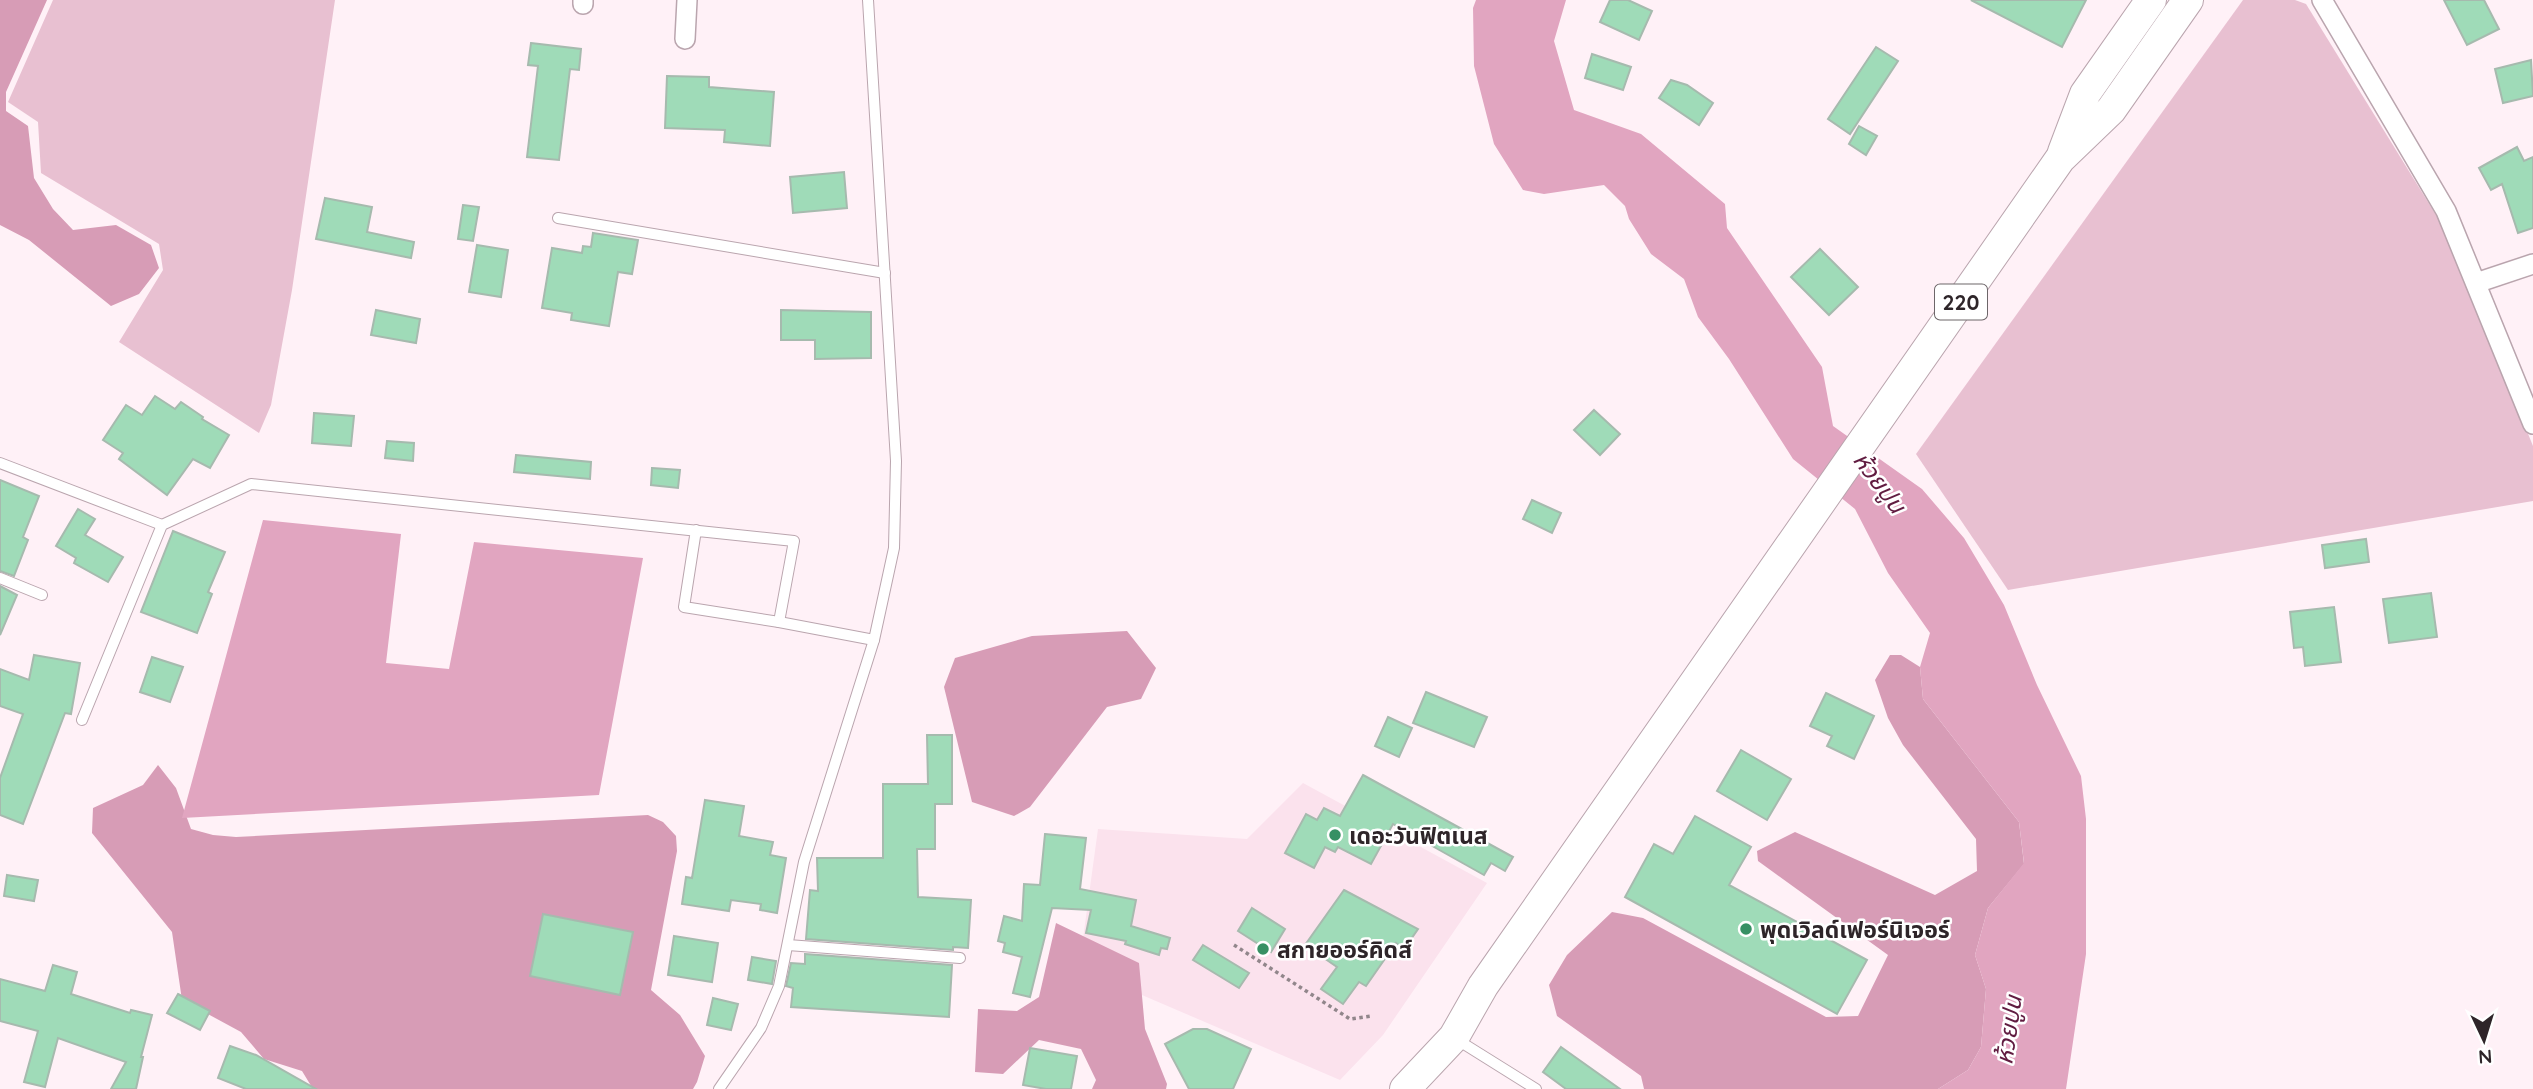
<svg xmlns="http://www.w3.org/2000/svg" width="2533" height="1089" font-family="Quicksand,'Noto Sans Thai',sans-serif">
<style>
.built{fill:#fbe2ed}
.green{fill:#e8c0d1}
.forest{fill:#d79cb6}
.water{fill:#e1a5c0}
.building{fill:#9fdbb8;stroke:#a6baae;stroke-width:2}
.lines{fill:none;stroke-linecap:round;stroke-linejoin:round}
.lane-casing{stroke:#baa5ae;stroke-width:12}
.street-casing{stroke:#baa5ae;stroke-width:22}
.primary-casing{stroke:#baa5ae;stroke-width:32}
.path{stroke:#91868b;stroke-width:3.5;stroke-dasharray:3.5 3.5;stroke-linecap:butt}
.lane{stroke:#fff;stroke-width:10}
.street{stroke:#fff;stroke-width:19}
.primary{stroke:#fff;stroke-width:30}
.poi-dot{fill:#379064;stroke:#fff;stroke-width:2.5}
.labels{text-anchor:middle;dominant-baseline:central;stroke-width:5;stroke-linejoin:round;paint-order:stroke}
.shield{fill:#fff;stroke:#6d6669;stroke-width:2}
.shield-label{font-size:21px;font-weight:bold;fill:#2e2529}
.poi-label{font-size:23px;font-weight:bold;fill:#2e2529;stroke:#fff;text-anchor:start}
.water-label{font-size:24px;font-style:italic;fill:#601b40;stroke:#fff}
</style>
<rect width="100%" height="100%" fill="#fff1f7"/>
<!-- built -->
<polygon class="built" points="1303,783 1487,883 1383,1035 1340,1080 1079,968 1098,829 1247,839"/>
<!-- green -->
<g class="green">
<polygon points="53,0 335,0 292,290 271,405 259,433 119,342 163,270 159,244 41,173 38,122 8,102"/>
<polygon points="2243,0 2295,0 2306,4 2444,228 2533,446 2533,501 2008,590 1916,454"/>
</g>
<!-- forest -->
<g class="forest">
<polygon points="0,0 47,0 6,92 6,111 28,126 34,178 53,209 73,230 116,225 151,245 159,268 139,294 111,306 29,240 0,225"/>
<polygon points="1127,631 1156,668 1141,699 1107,707 1030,807 1014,816 972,802 944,687 955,658 1032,636"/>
<polygon points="1890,655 1901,655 1920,667 1923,699 2019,822 2024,864 1988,908 1975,955 1986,989 1981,1047 1968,1070 1938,1089 1644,1089 1641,1076 1557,1016 1549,985 1567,955 1612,912 1643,918 1826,1017 1858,1016 1888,955 1758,861 1757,851 1795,832 1935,895 1977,871 1976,839 1903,745 1888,718 1875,680"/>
<polygon points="158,765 176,788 191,829 213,835 236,837 648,815 663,822 676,836 677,851 651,990 680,1015 705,1056 697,1082 693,1089 313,1089 302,1071 264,1059 241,1032 182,1000 172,932 92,833 93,808 143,785"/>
<polygon points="1056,923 1139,963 1145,1029 1167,1084 1166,1089 1092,1089 1096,1080 1081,1049 1039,1040 1003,1074 975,1072 978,1009 1017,1011 1039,997"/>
</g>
<!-- water -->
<g class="water">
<polygon points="1476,0 1566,0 1554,41 1574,110 1641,134 1725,204 1727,228 1822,367 1833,426 1922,489 1964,538 2004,605 2037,685 2081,776 2086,819 2086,954 2066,1089 1938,1089 1968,1070 1981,1047 1986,989 1975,955 1988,908 2024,863 2019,822 1923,699 1920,667 1930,633 1888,573 1855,509 1793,459 1729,359 1698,317 1684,279 1651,254 1629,219 1625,206 1604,185 1544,194 1523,190 1494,144 1474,66 1473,8"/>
<polygon points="263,520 401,534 386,663 449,669 474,542 643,558 599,795 182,818"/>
</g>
<!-- building -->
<g class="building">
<polygon points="1610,0 1628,0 1652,11 1639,40 1600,22"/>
<polygon points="1971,0 2086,0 2062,47"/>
<polygon points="2444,0 2484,0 2499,29 2467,45"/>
<polygon points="531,43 581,49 579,70 570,69 559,160 527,157 538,66 528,65"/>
<polygon points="1876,47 1898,61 1850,134 1828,119"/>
<polygon points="1592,54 1631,67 1623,90 1585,78"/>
<polygon points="2531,60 2533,96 2503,103 2495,69"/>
<polygon points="667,76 709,77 709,87 774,92 770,146 724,142 725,130 665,128"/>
<polygon points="1671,80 1687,85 1713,103 1699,125 1659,98"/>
<polygon points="1859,126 1877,136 1866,155 1849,144"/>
<polygon points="2517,147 2524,161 2533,157 2533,228 2518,233 2502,184 2491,190 2479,168"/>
<polygon points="844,172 847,208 793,213 790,177"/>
<polygon points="325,198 372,207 367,232 414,242 411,258 316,239"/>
<polygon points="463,205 479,207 473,241 458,239"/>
<polygon points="593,233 638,240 632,274 618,272 609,326 571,320 572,313 542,308 552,248 582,253 583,246 591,247"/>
<polygon points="477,245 508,250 501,297 469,292"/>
<polygon points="1820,249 1858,287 1829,315 1791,277"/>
<polygon points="376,310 420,319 416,343 371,335"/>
<polygon points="781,310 871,312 871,358 815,359 815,340 781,340"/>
<polygon points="155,396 175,409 181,402 203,417 202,419 229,435 210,468 193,459 167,495 119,459 123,453 103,440 126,405 142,415"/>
<polygon points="1594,410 1620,434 1600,455 1574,430"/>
<polygon points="314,413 354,416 351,446 312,443"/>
<polygon points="387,441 414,443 413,461 385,458"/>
<polygon points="516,455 591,462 590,479 514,472"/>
<polygon points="652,468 680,470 678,488 651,485"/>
<polygon points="0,480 39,496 23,537 28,540 14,576 0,571"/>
<polygon points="1532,500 1561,513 1552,533 1523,519"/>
<polygon points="78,509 95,519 85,535 123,557 108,582 74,563 76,558 56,546"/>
<polygon points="173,531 225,552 208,592 212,594 197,633 141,612"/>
<polygon points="2366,539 2369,562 2325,568 2322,545"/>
<polygon points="0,586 17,595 0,635"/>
<polygon points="2431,593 2437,637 2389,643 2383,599"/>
<polygon points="2334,607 2341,662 2305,666 2303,647 2294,648 2290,612"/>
<polygon points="34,655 80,663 71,714 65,713 23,824 0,815 0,778 23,714 0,706 0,669 29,680"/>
<polygon points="152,657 183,667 170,702 140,692"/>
<polygon points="1426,692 1487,717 1474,747 1413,723"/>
<polygon points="1826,693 1874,716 1854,759 1827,746 1832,736 1810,726"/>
<polygon points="1388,717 1412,728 1399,757 1375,746"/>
<polygon points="927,735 952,735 952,804 935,804 935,849 917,849 918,897 971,900 968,948 953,947 953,950 806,939 810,890 818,891 817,858 883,858 883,784 928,784"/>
<polygon points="1741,750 1791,779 1767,820 1717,791"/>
<polygon points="1363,775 1513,857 1505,871 1491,863 1484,875 1393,824 1371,864 1338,847 1335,852 1325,847 1314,868 1285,853 1306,814 1317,820 1324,808 1340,816"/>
<polygon points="705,800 744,806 739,836 773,842 770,855 786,858 777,913 760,910 761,904 731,900 729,911 682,904 686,877 692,878"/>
<polygon points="1695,816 1751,847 1729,885 1867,960 1837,1014 1625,897 1654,844 1673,854"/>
<polygon points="1045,834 1086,838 1080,889 1136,900 1131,926 1170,938 1167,949 1161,948 1159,955 1125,944 1126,941 1086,933 1091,910 1052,908 1030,997 1013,993 1022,957 1003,952 1005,943 998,941 1004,916 1022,921 1024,884 1040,885"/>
<polygon points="7,875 38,880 34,901 4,896"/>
<polygon points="1344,890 1418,929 1404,949 1396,943 1366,986 1359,982 1343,1004 1321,989 1337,967 1305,945"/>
<polygon points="1252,908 1285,929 1271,952 1238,931"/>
<polygon points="543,914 633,932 620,995 530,976"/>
<polygon points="674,936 718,943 712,982 668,975"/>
<polygon points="1203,945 1249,973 1239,988 1193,960"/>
<polygon points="805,954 952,965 949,1017 791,1007 793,988 786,986 791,963 805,964"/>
<polygon points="752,957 776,961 772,984 748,980"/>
<polygon points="53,965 77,972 71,994 130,1013 131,1010 152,1015 141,1057 143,1057 136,1089 111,1089 126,1062 58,1038 45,1087 24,1082 38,1031 0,1021 0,979 45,991"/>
<polygon points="178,994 210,1011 200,1030 167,1013"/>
<polygon points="713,998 738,1004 731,1030 707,1025"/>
<polygon points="1193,1029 1207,1029 1251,1049 1233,1089 1189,1089 1165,1044"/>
<polygon points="230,1046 256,1055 316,1089 246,1089 218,1078"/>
<polygon points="1561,1047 1620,1089 1566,1089 1543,1072"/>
<polygon points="1030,1048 1077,1056 1071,1089 1046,1089 1023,1085"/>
</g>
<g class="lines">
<defs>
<g id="lane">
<polyline points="558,218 885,273"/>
<polyline points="0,463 162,525"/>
<polyline points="0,578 42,595"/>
<polyline points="779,622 874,640"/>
<polyline points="82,720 162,525 251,484 794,541 779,622 684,607 696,530"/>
<polyline points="788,945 960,958"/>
<polyline points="1456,1039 1536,1089"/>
<polyline points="719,1089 761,1028 779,986 804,862 874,640 894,548 896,461 868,0"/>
</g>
<g id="street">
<polyline points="2322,0 2446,211 2533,424"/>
<polyline points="583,4 583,0"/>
<polyline points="685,39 687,0"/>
<polyline points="2476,283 2533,264"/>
</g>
<g id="primary">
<polyline points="2063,152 2085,94 2151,0"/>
<polyline points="1405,1089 1454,1037 1483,986 2060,159 2111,110 2188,0"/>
</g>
</defs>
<!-- lane casing -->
<use href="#lane" class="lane-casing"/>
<!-- street casing -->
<use href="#street" class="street-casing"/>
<!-- primary casing -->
<use href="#primary" class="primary-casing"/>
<!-- path -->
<polyline class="path" points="1234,945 1350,1019 1371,1016"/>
<!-- lane -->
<use href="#lane" class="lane"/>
<!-- street -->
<use href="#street" class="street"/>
<!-- primary -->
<use href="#primary" class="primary"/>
</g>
<!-- markers -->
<g class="poi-dot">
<circle cx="1335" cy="835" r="7"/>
<circle cx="1746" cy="929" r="7"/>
<circle cx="1263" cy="949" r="7"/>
</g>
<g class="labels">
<!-- shield labels -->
<rect class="shield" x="1935" y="284.5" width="52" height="35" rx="5"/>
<g class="shield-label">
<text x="1961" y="302">220</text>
</g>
<!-- poi labels -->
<g class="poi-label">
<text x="1349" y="835">เดอะวันฟิตเนส</text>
<text x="1760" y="929">พุดเวิลด์เฟอร์นิเจอร์</text>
<text x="1277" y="949">สกายออร์คิดส์</text>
</g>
<!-- water labels -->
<g class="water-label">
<text transform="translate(1880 482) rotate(53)">ห้วยปูน</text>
<text transform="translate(2008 1030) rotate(-82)">ห้วยปูน</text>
</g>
</g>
<!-- north arrow -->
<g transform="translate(2484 1040) rotate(176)" stroke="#ffffff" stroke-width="5" paint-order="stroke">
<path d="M0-5L12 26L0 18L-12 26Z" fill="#2e2529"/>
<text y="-10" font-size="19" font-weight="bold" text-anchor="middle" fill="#2e2529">N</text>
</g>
</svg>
